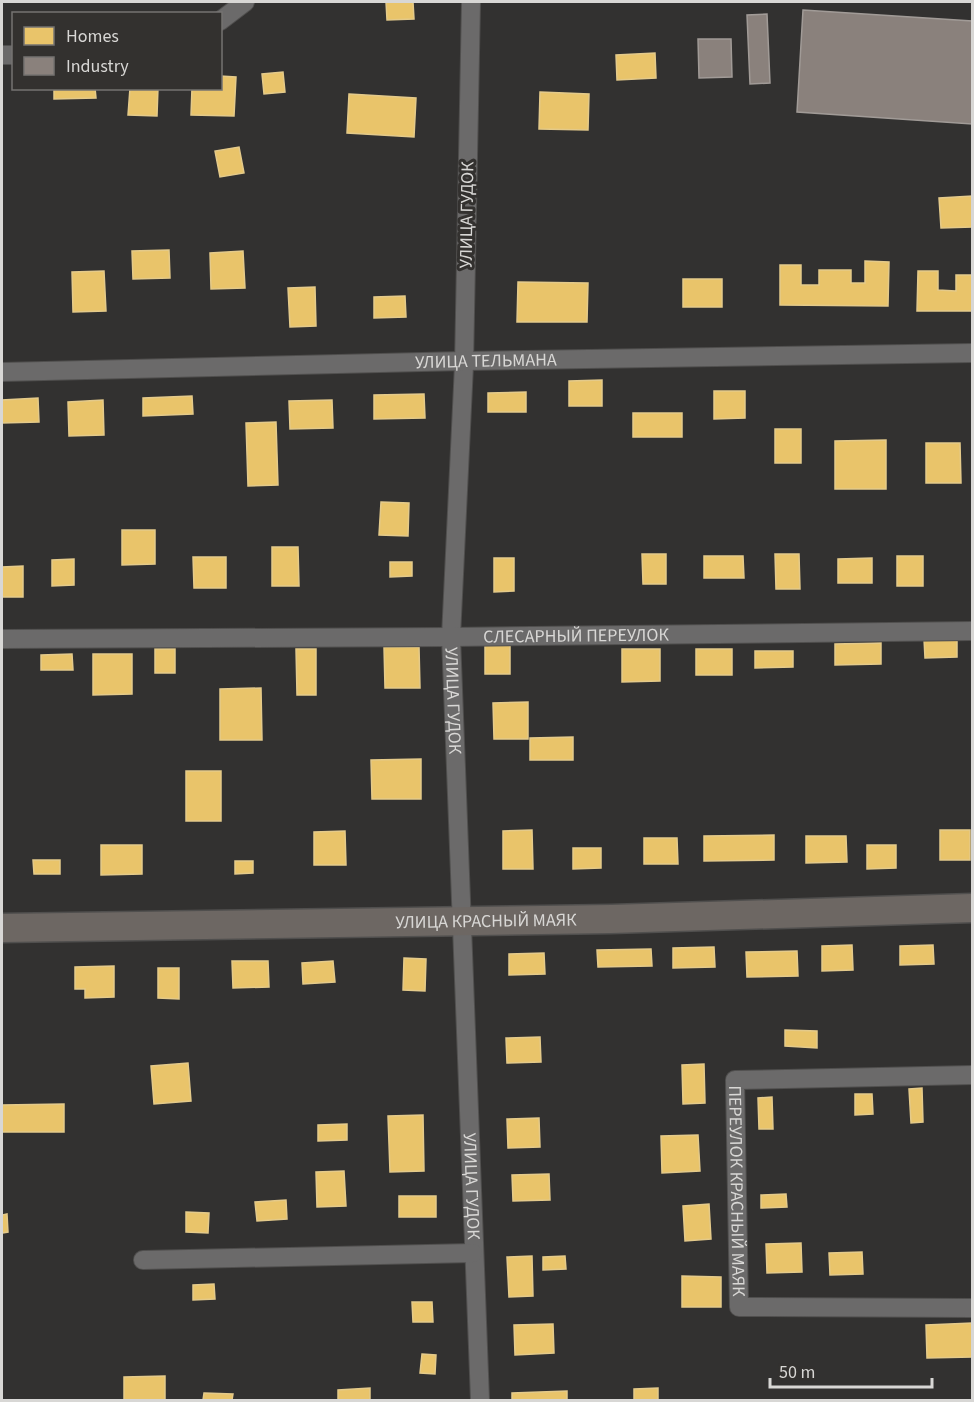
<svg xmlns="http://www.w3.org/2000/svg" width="974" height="1402" font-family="'Source Sans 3',sans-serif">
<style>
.homes{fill:#e9c46a;stroke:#e4ca8a;stroke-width:1.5}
.industry{fill:#8a817c;stroke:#a19b97;stroke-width:1.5}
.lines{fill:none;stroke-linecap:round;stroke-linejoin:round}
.street-casing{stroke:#504f4e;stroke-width:20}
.primary-casing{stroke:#504f4e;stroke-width:31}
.street{stroke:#6b6a6a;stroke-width:18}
.primary{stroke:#6d6763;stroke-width:28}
.labels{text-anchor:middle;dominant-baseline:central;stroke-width:6;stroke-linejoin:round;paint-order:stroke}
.street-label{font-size:18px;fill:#d8d7d5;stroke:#33312f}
</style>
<rect width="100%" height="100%" fill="#323130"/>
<!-- homes -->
<g class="homes">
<polygon points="386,2 413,2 414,19 387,20"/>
<polygon points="655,53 656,78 617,80 616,55"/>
<polygon points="283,72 285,92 264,94 262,74"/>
<polygon points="220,76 236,77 234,116 191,115 192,88 220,88"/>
<polygon points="54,88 95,88 96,98 54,99"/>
<polygon points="130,88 158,88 157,116 128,115"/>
<polygon points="540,92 589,94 588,130 539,129"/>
<polygon points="349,94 416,98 414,137 347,133"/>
<polygon points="239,147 244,173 220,177 215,151"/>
<polygon points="972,196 972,227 941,228 939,198"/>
<polygon points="169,250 170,278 133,279 132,251"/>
<polygon points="243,251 245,288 211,289 210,253"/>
<polygon points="865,261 889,262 888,306 780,305 780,265 801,265 801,285 819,285 819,270 851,270 851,283 865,283"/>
<polygon points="104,271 106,311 73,312 72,272"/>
<polygon points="918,271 938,271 938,290 956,291 956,275 972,275 972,311 917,311"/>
<rect x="683" y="279" width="39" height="28"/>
<polygon points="518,282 588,283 587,322 517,322"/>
<polygon points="315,287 316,326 290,327 288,288"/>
<polygon points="405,296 406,317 374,318 374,297"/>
<polygon points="602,380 602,406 569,406 569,381"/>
<polygon points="714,391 745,391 745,418 714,419"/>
<polygon points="526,392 526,412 488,412 488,393"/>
<polygon points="424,394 425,418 374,419 374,395"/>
<polygon points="192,396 193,414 143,416 143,398"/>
<polygon points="38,398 39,422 2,423 2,400"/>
<polygon points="103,400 104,435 69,436 68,402"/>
<polygon points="332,400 333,428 290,429 289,401"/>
<rect x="633" y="413" width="49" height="24"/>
<polygon points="276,422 278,485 248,486 246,423"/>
<rect x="775" y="429" width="26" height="34"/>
<polygon points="886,440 886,489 835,489 835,441"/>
<polygon points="926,443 960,443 961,483 926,483"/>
<polygon points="381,502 409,503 408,536 379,535"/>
<polygon points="122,530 155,530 155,564 122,565"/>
<polygon points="272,547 298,547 299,586 272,586"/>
<polygon points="642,554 666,554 666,584 643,584"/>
<polygon points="775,554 799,554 800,589 776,589"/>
<polygon points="704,556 743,556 744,578 704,578"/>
<rect x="897" y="556" width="26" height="30"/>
<polygon points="193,557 226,557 226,588 194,588"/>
<polygon points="494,558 514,558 514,591 494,592"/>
<polygon points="872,558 872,583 838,583 838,559"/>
<polygon points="74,559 74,585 52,586 52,560"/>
<polygon points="390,562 412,562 412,576 390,577"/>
<polygon points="23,566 23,597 2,597 2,567"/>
<polygon points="924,639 957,639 957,657 925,658"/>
<polygon points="881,643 881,664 835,665 835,644"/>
<rect x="485" y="644" width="25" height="30"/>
<polygon points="384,647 419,647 420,688 385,688"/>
<rect x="155" y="649" width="20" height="24"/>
<polygon points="296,649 316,649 316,695 297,695"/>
<polygon points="622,649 660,649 660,681 622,682"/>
<rect x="696" y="649" width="36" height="26"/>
<polygon points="755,651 793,651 793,667 755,668"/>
<polygon points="72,654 73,670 41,670 41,655"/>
<polygon points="93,654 132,654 132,694 93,695"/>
<polygon points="261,688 262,740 220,740 220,689"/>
<polygon points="528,702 528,739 494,739 493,703"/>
<polygon points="573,737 573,760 530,760 530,738"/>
<polygon points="421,759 421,799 372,799 371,760"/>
<rect x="186" y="771" width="35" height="50"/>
<polygon points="532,830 533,869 503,869 503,831"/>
<rect x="940" y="830" width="30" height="30"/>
<polygon points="345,831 346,865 314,865 314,832"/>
<polygon points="774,835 774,860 704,861 704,836"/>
<polygon points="806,836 846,836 847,862 806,863"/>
<polygon points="644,838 677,838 678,864 644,864"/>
<polygon points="101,845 142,845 142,874 101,875"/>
<polygon points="867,845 896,845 896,868 867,869"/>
<polygon points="573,848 601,848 601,868 573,869"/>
<polygon points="33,860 60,860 60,874 34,874"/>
<polygon points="235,861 253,861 253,873 235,874"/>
<polygon points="852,945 853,970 822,971 822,946"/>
<polygon points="933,945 934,964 900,965 900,946"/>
<polygon points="714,947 715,967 673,968 673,948"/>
<polygon points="651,949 652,966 598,967 597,950"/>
<polygon points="797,951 798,976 747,977 746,952"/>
<polygon points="544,953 545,974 509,975 509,954"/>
<polygon points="404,958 426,959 425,991 403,990"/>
<polygon points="232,961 268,961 269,987 233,988"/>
<polygon points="333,961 335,982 303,984 302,963"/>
<polygon points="114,966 114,997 85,998 85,989 75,989 75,967"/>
<polygon points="158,968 179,968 179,999 158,998"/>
<polygon points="785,1030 817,1031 817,1048 785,1046"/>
<polygon points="540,1037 541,1062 507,1063 506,1038"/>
<polygon points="188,1063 191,1101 154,1104 151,1066"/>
<polygon points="704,1064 705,1103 683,1104 682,1065"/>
<polygon points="922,1088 923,1122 911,1123 909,1089"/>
<polygon points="855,1094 872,1094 873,1114 855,1115"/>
<polygon points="772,1097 773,1129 759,1129 758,1098"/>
<polygon points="64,1104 64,1132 2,1132 2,1105"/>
<polygon points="423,1115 424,1171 390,1172 388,1116"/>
<polygon points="539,1118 540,1147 508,1148 507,1119"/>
<polygon points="347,1124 347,1140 318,1141 318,1125"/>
<polygon points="698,1135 700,1171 662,1173 661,1136"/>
<polygon points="344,1171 346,1206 317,1207 316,1172"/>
<polygon points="549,1174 550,1200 513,1201 512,1175"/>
<polygon points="786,1194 787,1207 761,1208 761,1195"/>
<rect x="399" y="1196" width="37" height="21"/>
<polygon points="286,1200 287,1219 257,1221 255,1202"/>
<polygon points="709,1204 711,1239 685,1241 683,1206"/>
<polygon points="186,1212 209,1213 208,1233 186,1232"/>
<polygon points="7,1214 8,1232 2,1233 2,1215"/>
<polygon points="801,1243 802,1272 767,1273 766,1244"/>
<polygon points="862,1252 863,1274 830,1275 829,1253"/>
<polygon points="532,1256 533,1296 509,1297 507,1257"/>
<polygon points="565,1256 566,1269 543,1270 543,1257"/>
<polygon points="682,1276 721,1277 721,1307 682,1307"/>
<polygon points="214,1284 215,1299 193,1300 193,1285"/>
<polygon points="412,1302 432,1302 433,1322 413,1322"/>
<polygon points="972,1323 972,1357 927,1358 926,1325"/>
<polygon points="553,1324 554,1353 515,1355 514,1325"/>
<polygon points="422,1354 436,1355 435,1374 420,1373"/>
<polygon points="165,1376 165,1400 124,1400 124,1377"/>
<polygon points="370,1388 370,1400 338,1400 338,1390"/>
<polygon points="658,1388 658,1400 634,1400 634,1389"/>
<polygon points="567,1391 567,1400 512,1400 512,1393"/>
<polygon points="204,1393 233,1394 232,1400 203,1400"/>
</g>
<!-- industry -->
<g class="industry">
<polygon points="803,10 972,21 972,124 797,112"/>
<polygon points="767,14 770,83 750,84 747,15"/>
<polygon points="698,39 731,39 732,77 699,78"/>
</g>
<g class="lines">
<defs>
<g id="street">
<path id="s1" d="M471,2L464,365L451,637L480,1400"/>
<polyline points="220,21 245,2"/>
<polyline points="2,55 14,55"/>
<path id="s2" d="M2,372L464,361L972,353"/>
<path id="s3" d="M2,639L451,637L972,631"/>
<path id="s4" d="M972,1075L735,1080L739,1307L972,1308"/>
<polyline points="143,1260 473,1253"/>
</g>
<g id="primary">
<path id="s5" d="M2,928L611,919L972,908"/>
</g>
</defs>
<!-- street casing -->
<use href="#street" class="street-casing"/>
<!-- primary casing -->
<use href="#primary" class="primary-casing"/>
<!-- street -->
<use href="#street" class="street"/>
<!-- primary -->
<use href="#primary" class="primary"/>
</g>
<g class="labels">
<!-- street labels -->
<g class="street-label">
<text transform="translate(467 215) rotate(-89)">УЛИЦА ГУДОК</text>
<text stroke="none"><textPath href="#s2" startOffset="484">УЛИЦА ТЕЛЬМАНА</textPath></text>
<text stroke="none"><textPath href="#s3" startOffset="574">СЛЕСАРНЫЙ ПЕРЕУЛОК</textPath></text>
<text stroke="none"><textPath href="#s1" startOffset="699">УЛИЦА ГУДОК</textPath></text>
<text stroke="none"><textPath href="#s5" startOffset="484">УЛИЦА КРАСНЫЙ МАЯК</textPath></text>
<text stroke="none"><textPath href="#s1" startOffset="1185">УЛИЦА ГУДОК</textPath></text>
<text stroke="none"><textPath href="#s4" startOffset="348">ПЕРЕУЛОК КРАСНЫЙ МАЯК</textPath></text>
</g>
</g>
<!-- border -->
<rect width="974" height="1402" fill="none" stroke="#d8d7d5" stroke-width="6"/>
<!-- legend -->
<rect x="12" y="12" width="210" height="78" fill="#33312f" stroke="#757371" stroke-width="1.5"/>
<rect x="24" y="27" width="30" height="18" fill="#e9c46a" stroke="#757371" stroke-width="1.5"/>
<text x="66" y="42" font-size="18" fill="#d8d7d5">Homes</text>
<rect x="24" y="57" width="30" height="18" fill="#8a817c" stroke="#757371" stroke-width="1.5"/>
<text x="66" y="72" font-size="18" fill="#d8d7d5">Industry</text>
<!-- scale -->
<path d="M770 1378v9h162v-9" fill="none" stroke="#d8d7d5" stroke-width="3"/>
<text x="779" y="1378" font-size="18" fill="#d8d7d5" stroke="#33312f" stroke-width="4.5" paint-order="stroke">50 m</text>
</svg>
